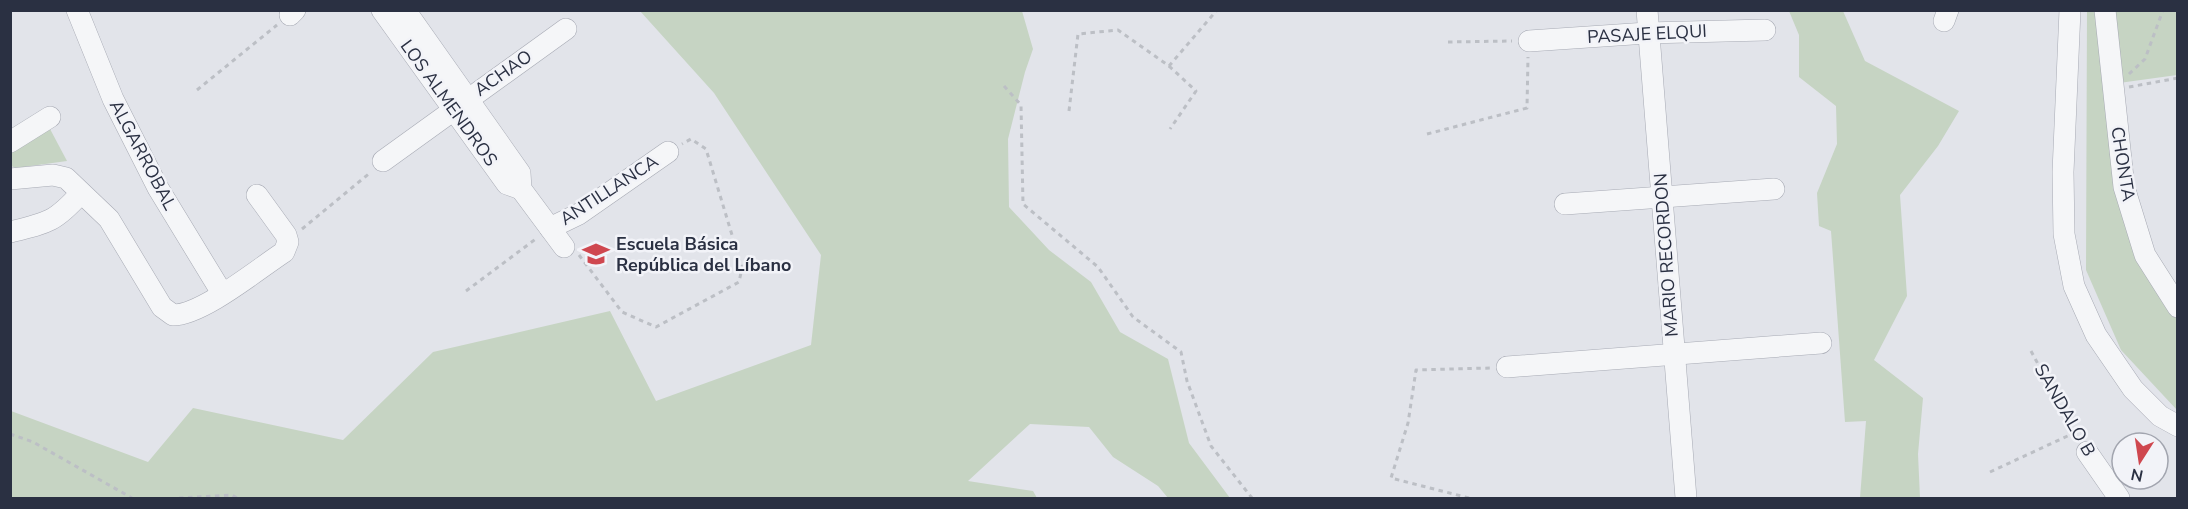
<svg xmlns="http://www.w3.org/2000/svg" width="2188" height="509" font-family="'Nunito Sans',sans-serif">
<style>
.green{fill:#c6d4c3}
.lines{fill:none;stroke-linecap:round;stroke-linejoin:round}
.minor-casing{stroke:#a7aab4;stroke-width:22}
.path{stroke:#bcbfc5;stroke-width:3;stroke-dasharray:4.5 4.5;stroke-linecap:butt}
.minor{stroke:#f5f6f8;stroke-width:21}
.labels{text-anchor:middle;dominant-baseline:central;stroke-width:5;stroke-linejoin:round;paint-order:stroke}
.street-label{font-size:18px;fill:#2a3042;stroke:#f2f3f8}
.poi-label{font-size:18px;font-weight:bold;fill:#2a3042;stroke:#f2f3f8;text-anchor:start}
</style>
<rect width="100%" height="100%" fill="#e2e4ea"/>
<!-- green -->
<g class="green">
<polygon points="640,11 1022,11 1033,49 1025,72 1008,139 1009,207 1049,250 1091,282 1120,332 1168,359 1189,443 1230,498 1168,498 1158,486 1113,457 1089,427 1030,424 968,481 1033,491 1037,498 11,498 11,411 148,462 193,408 343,440 433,352 610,311 656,401 811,345 821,255 714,93"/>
<polygon points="1789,11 1843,11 1865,61 1959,111 1938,146 1900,195 1907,296 1874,360 1923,398 1918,454 1920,498 1860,498 1866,421 1845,422 1831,231 1819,226 1817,193 1837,144 1836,106 1799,77 1799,35"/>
<polygon points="2087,11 2102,11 2120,187 2177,313 2177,410 2121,350 2086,270"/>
<polygon points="2115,11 2177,11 2177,75 2119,83"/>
<polygon points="50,129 67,161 16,168 11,166 10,152"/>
</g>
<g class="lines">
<defs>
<g id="minor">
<polyline points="77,10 113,99 158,188 222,293"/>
<polyline points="382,10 507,184 521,189"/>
<polyline points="405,10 520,173 521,189 564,247"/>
<polyline points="1647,10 1686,498"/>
<polyline points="2070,10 2063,172 2064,234 2074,286 2096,335 2133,389 2160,416 2178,426"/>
<polyline points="2105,10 2124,187 2145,255 2178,307"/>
<polyline points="290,15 295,10"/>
<polyline points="1944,21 1948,10"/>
<polyline points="1529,41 1647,33 1765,30"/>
<polyline points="10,142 50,117"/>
<polyline points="383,161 566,29"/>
<path d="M10,179L53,175L66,178L109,219L162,307L173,315C202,315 258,269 284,252L288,242L286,235L257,195"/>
<polyline points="1565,204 1774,189"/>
<polyline points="550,228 579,214 668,152"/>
<path d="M10,232C48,223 55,222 81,193"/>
<polyline points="1507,367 1821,343"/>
<polyline points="2087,452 2119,498"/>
</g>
</defs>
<!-- minor casing -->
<use href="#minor" class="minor-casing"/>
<!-- path -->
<g class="path">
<polyline points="2177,10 2178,11"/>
<polyline points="1448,42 1512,41"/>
<polyline points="1169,66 1196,91 1170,129"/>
<polyline points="2129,74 2145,59 2163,10"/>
<polyline points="1004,86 1021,105 1023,204 1098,267 1133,317 1181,352 1187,381 1211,446 1252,498"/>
<polyline points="2129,87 2178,78"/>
<polyline points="197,90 277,25"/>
<polyline points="1069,111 1078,34 1118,30 1169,66 1217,10"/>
<polyline points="1427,134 1527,108 1528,57"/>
<polyline points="302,229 371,172"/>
<polyline points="579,255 622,312 656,327 739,282 742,268 706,149 691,139 682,144"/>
<polyline points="466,291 537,238"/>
<polyline points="2031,351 2078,438"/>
<polyline points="10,434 33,442 132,498"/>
<polyline points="1990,472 2074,433"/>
<polyline points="179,498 232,495 237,498"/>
<polyline points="1469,498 1391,478 1408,423 1416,370 1490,368"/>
</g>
<!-- minor -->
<use href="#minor" class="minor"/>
</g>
<!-- icons -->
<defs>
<symbol id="school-bare" viewBox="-9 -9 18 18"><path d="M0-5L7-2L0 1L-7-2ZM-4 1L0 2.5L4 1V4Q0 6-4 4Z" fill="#cf474f" stroke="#f2f3f8" stroke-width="2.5" paint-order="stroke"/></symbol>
</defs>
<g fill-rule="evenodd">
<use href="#school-bare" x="577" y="235" width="38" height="38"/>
</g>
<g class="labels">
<!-- street labels -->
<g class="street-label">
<text transform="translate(1647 34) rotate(-3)">PASAJE ELQUI</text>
<text transform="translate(503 73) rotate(-35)">ACHAO</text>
<text transform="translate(449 103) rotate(54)">LOS ALMENDROS</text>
<text transform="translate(143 155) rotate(62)">ALGARROBAL</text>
<text transform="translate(2123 164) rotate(81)">CHONTA</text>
<text transform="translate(609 190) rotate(-33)">ANTILLANCA</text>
<text transform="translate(1666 255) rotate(-94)">MARIO RECORDON</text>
<text transform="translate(2065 410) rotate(60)">SANDALO B</text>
</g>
<!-- poi labels -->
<g class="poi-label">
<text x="616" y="244">Escuela Básica<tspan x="616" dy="21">República del Líbano</tspan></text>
</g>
</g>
<!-- border -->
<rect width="2188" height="509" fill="none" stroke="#2a3042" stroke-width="24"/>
<!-- north arrow -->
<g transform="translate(2140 461) rotate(192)"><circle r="28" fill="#f2f3f8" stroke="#a2a5af" stroke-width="1.5"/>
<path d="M0-4.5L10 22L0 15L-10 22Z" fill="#cf474f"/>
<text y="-9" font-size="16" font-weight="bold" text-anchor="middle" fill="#2a3042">N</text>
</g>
</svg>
